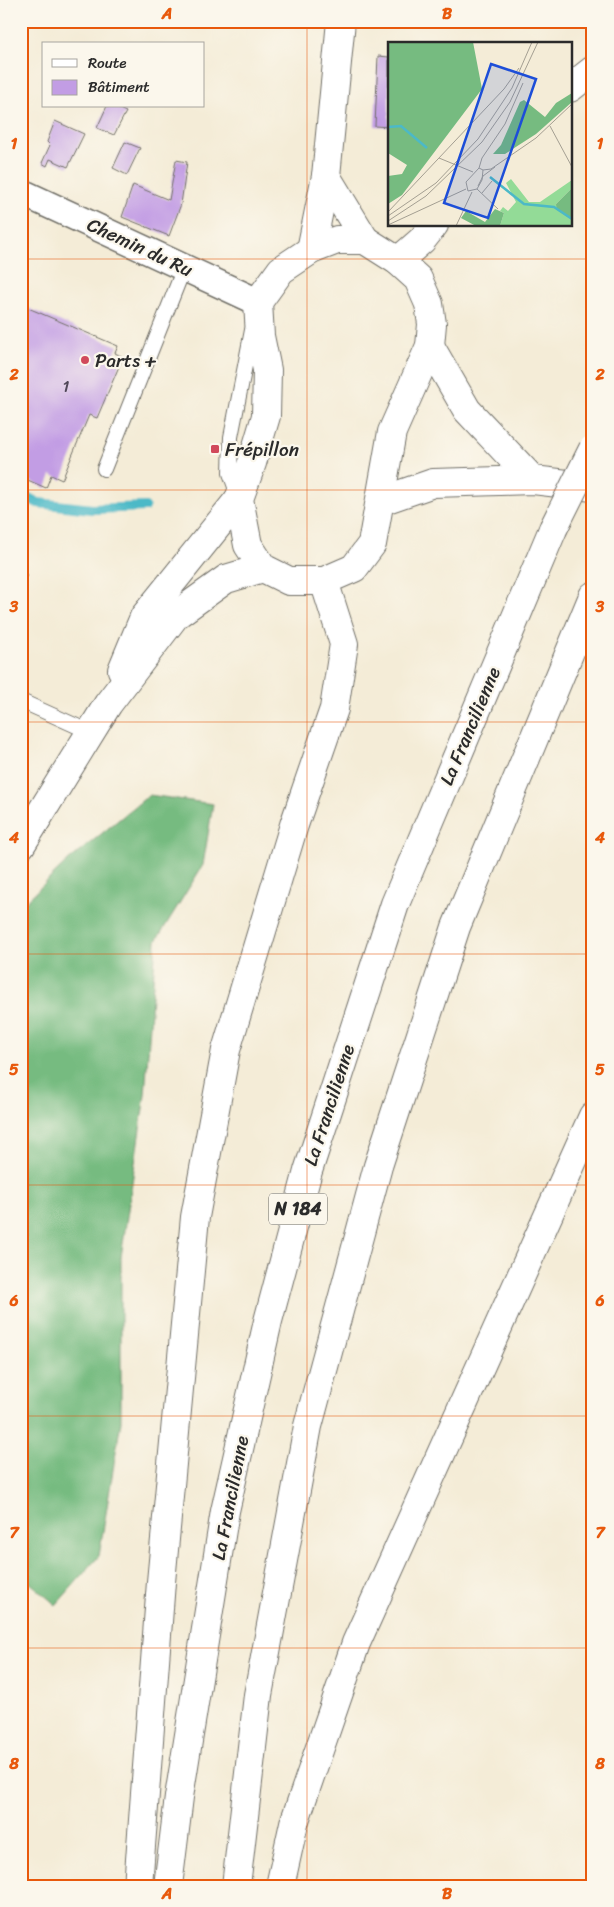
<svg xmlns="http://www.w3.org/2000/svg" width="614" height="1907" font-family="Sriracha,sans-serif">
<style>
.forest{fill:#76bb80;stroke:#507356}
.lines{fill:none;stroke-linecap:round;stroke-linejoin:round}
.stream{stroke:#4cb9c7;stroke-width:10}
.building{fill:#c29de4}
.service-casing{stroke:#716f67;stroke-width:16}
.minor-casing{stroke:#716f67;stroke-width:29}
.tertiary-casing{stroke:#716f67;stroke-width:30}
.trunk-casing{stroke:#716f67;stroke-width:30}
.service{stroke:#fff;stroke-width:14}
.minor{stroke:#fff;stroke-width:26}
.tertiary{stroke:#fff;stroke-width:28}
.trunk{stroke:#fff;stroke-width:28}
.trunk-bridge-casing{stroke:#716f67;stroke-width:30;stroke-linecap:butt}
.trunk-bridge{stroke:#fff;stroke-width:28}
.grid{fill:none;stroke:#e8590c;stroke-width:1;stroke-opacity:0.55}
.poi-dot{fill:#d1495b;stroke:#fbf7ec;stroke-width:2}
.labels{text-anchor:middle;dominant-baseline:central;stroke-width:4.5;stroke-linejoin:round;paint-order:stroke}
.number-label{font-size:16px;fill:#514859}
.shield{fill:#fbf7ec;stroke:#696865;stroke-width:1}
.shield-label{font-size:18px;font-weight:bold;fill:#2b2b2b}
.street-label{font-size:19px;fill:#2b2b2b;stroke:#fbf7ec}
.poi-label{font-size:19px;fill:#2b2b2b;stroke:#fbf7ec;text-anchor:start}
.inset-river{fill:none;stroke:#4cb9c7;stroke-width:2.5}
.inset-road{fill:none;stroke:#a49f92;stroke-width:1}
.view{fill:#1d4ed8;fill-opacity:0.15;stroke:#1d4ed8;stroke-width:2.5}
.inset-edge{fill:none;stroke:#2b2b2b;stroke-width:2.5}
.neatline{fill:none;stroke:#e8590c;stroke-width:2}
.grid-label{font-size:16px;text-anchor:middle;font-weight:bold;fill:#e8590c}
</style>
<rect width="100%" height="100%" fill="#fbf7ec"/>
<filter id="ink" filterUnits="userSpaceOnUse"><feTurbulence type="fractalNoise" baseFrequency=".02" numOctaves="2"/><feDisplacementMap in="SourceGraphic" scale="10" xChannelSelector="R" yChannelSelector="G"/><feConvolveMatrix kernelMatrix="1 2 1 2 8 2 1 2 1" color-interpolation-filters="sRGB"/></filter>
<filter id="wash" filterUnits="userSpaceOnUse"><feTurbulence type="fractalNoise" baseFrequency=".0096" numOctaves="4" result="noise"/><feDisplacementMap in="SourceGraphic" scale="20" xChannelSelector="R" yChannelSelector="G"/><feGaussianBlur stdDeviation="1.12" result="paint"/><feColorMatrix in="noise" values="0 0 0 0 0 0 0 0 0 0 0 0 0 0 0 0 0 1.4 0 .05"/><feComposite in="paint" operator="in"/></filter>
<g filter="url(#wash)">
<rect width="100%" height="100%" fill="#f4ecd7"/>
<!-- forest -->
<polygon class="forest" points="149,795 213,804 203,865 156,941 145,1095 121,1257 121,1421 99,1556 56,1605 21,1575 21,906 68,861"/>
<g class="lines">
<!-- stream -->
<polyline class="stream" points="21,494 38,503 92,509 145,507"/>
</g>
<g id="blocks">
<!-- building -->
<g class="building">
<polygon points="378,56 389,57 389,127 375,126"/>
<polygon points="107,106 113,106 126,112 114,135 97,128"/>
<polygon points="55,121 84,134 68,167 50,159 47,166 42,163 50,145 47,142"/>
<polygon points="125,142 140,148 127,175 113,168"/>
<polygon points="176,160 187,162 181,204 169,236 122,217 133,185 169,200"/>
<polygon points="21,305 118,346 115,353 123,357 97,418 89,415 62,480 51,475 46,488 21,477"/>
<polygon points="21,571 27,576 21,582"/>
</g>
</g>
</g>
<g filter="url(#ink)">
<use href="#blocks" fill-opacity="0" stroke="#716f67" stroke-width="1"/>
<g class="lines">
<defs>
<g id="service">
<polyline points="104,469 184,268"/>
<polyline points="238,495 230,473 231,437 252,330"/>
<polyline points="21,701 90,732"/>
</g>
<polyline id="minor" points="21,192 258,302"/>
<g id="tertiary">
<polyline points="326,176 365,240"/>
<polygon points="337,240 365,240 398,261 418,279 429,304 432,324 430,346 392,432 372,544 354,568 324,581 289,581 263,568 248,545 239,499 252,463 266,416 267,370 260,336 258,302 281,270 311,250"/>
<polyline points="311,250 326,176 341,21"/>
<polyline points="430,346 467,410 533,480"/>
<polyline points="381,501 433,483 533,480 593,487"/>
<polyline points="122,670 144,617 239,499"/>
<polyline points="21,845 108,704 176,615 226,579 263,568"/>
</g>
<g id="trunk">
<polyline points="570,88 593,70"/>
<polyline points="398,261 422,240 434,225"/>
<polyline points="138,1886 161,1582 195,1217 226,1050 294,825 334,709 344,644 324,581"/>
<polyline points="168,1886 179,1797 225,1511 268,1321 308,1171 395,904 553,529"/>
<polyline points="236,1886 258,1695 308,1426 378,1166 456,927 593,596"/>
<polyline points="280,1886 294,1823 356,1643 593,1116"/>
</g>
</defs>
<!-- service casing -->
<use href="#service" class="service-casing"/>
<!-- minor casing -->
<use href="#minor" class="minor-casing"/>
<!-- tertiary casing -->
<use href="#tertiary" class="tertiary-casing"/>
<!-- trunk casing -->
<use href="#trunk" class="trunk-casing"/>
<!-- service -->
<use href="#service" class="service"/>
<!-- minor -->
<use href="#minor" class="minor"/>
<!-- tertiary -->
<use href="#tertiary" class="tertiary"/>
<!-- trunk -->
<use href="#trunk" class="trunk"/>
<defs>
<polyline id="trunk-bridge" points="553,529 593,449"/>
</defs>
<!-- trunk-bridge casing -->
<use href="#trunk-bridge" class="trunk-bridge-casing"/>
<!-- trunk-bridge -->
<use href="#trunk-bridge" class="trunk-bridge"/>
</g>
</g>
<!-- grid -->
<path class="grid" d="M307,21V1886M21,259H593M21,490H593M21,722H593M21,954H593M21,1185H593M21,1416H593M21,1648H593"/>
<!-- markers -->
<g class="poi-dot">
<circle cx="85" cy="360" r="5"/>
<rect x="210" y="444" width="10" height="10" rx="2.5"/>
</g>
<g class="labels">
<!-- number labels -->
<g class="number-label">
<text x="66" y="386">1</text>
</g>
<!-- shield labels -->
<rect class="shield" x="269" y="1193.5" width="58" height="31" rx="4"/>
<g class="shield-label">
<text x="298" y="1209">N 184</text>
</g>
<!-- street labels -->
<g class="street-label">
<text transform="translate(140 247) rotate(25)">Chemin du Ru</text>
<text transform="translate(470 726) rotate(-67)">La Francilienne</text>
<text transform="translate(329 1105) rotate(-72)">La Francilienne</text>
<text transform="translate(230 1498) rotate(-79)">La Francilienne</text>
</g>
<!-- poi labels -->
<g class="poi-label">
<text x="95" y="360">Parts +</text>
<text x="225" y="449">Frépillon</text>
</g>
</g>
<!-- overview -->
<g transform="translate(388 42)">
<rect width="184" height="184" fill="#f4ecd7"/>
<path d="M123,137L141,160H152L184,138V146L168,162L184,178V184H112L116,171L112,169L115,165L120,169L128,160L118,141Z" fill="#93db97"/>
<path d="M0,0H85L94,47L14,153L0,162V134L14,132L19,123L0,111ZM184,51V60L148,92L117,112H105L113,103L132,60L136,58L157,75L168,61ZM184,146V178L169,168L168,162ZM107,167L116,171L112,184H88L73,176L78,169L97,180Z" fill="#76bb80"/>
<path class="inset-river" d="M0,85L13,84L39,106M102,135L136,162L166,165L184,177"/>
<path class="inset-road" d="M162,84L184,125M51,116L85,130M91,126L95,128L94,138L89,147L80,149L78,140ZM91,126L94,116L117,82L135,41M95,128L103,127L148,96L184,62M90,144L95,134L107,125M89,147L110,167M94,151L104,139M0,170L116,47L131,26M0,174L48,141L90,97L124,46L144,0M0,179L38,154L94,100L122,60L150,0M0,183L78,147M68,184L84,150"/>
<path class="view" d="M103,22L148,37L100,176L56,161Z"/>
<rect width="184" height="184" class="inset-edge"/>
</g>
<!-- margin -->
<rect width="614" height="1907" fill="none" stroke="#fbf7ec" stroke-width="55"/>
<!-- legend -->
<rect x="42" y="42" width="162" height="65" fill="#fbf7ec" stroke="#a8a59f"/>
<rect x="52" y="59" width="25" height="8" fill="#ffffff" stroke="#a8a59f"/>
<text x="88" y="68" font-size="15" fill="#2b2b2b">Route</text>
<rect x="52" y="80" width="25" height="15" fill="#c29de4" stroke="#a8a59f"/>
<text x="88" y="92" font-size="15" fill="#2b2b2b">Bâtiment</text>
<rect x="28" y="28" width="558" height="1852" class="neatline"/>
<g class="grid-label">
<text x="167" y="19">A</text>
<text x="447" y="19">B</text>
<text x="14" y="149">1</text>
<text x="600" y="149">1</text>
<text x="14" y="380">2</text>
<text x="600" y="380">2</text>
<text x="14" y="612">3</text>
<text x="600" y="612">3</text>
<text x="14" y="843">4</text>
<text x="600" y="843">4</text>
<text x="14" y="1075">5</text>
<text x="600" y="1075">5</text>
<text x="14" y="1306">6</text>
<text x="600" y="1306">6</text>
<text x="14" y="1538">7</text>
<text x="600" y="1538">7</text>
<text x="14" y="1769">8</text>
<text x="600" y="1769">8</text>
<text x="167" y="1899">A</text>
<text x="447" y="1899">B</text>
</g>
</svg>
